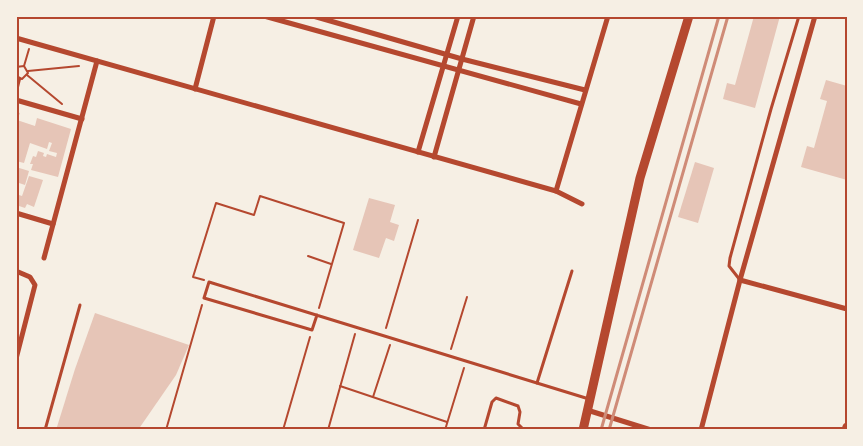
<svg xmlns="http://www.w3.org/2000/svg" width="863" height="446" font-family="'Zilla Slab',serif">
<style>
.building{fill:#e6c5b7}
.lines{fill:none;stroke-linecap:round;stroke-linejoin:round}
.path{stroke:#b5482f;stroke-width:2}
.service{stroke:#b5482f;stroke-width:3}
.minor{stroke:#b5482f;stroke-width:5}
.tertiary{stroke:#b5482f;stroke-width:9}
.secondary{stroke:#b5482f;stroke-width:9}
.rail{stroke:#cf8b77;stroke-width:3}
.neatline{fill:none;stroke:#b5482f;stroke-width:2}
</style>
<rect width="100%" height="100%" fill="#f6efe4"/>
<!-- building -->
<g class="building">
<polygon points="754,16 780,16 755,108 723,99 727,83 735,85"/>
<polygon points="826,80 847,86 847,180 801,167 807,146 814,148 827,101 820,99"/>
<polygon points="16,112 20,113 17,120 35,126 37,118 71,129 58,177 31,170 33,164 30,164 33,156 36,157 38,151 44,153 43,156 46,157 47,154 56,157 57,153 49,151 52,143 49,142 47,149 30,143 24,163 16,161"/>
<polygon points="695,162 714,168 698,223 678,217"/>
<polygon points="16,167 29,171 25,185 16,182"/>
<polygon points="29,176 43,180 34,207 27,204 25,208 16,205 16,194 22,196"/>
<polygon points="369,198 395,205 390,222 399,225 394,241 386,238 379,258 353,250"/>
<polygon points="95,313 189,345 176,375 138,430 56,430 75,369"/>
</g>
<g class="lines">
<!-- path -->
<g class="path">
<polyline points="24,66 29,49"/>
<polyline points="16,67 24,66 28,73 22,79 16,76"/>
<polyline points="28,71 79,66"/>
<polyline points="27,75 62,104"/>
<polyline points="17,91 20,79"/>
<polyline points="308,256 331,264"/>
<polyline points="204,280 193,277 216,203 254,215 260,196 344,223 319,308"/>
<polyline points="386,328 418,220"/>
<polyline points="451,349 467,297"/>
<polyline points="340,386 447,422"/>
<polyline points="373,397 390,345"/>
<polyline points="166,430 202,305"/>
<polyline points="283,430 310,337"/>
<polyline points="328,430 355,334"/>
<polyline points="445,430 464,368"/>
</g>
<!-- service -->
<g class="service">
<polyline points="740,280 729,266 730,258 771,109 799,16"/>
<polyline points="317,315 312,330 204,298 209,282 589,399"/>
<polyline points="537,383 572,271"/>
<polyline points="45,430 80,305"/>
<polyline points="484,430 492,402 496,398 518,406 520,412 518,424 524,430"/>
</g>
<!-- minor -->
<g class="minor">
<polyline points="264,16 581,104"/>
<polyline points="313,16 462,59 585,90"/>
<polyline points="16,38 556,191 582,204"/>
<polyline points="195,89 214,16"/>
<polyline points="16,100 82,119"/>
<polyline points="418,152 458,16"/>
<polyline points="434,157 474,16"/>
<polyline points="556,191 608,16"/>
<polyline points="16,213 53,224"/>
<polyline points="44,258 97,61"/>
<polyline points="16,271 30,277 35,285 16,359"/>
<polyline points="740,280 847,309"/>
<polyline points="587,410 651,430"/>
<polyline points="701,430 740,280 815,16"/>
</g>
<!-- tertiary -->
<polyline class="tertiary" points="583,430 640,178 689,16"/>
<!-- secondary -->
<polyline class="secondary" points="846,430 847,427"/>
<!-- rail -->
<g class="rail">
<polyline points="601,430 719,16"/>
<polyline points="609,430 728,16"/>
</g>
</g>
<!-- border -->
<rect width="863" height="446" fill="none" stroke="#f6efe4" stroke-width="35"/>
<rect x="18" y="18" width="828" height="410" class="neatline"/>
</svg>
